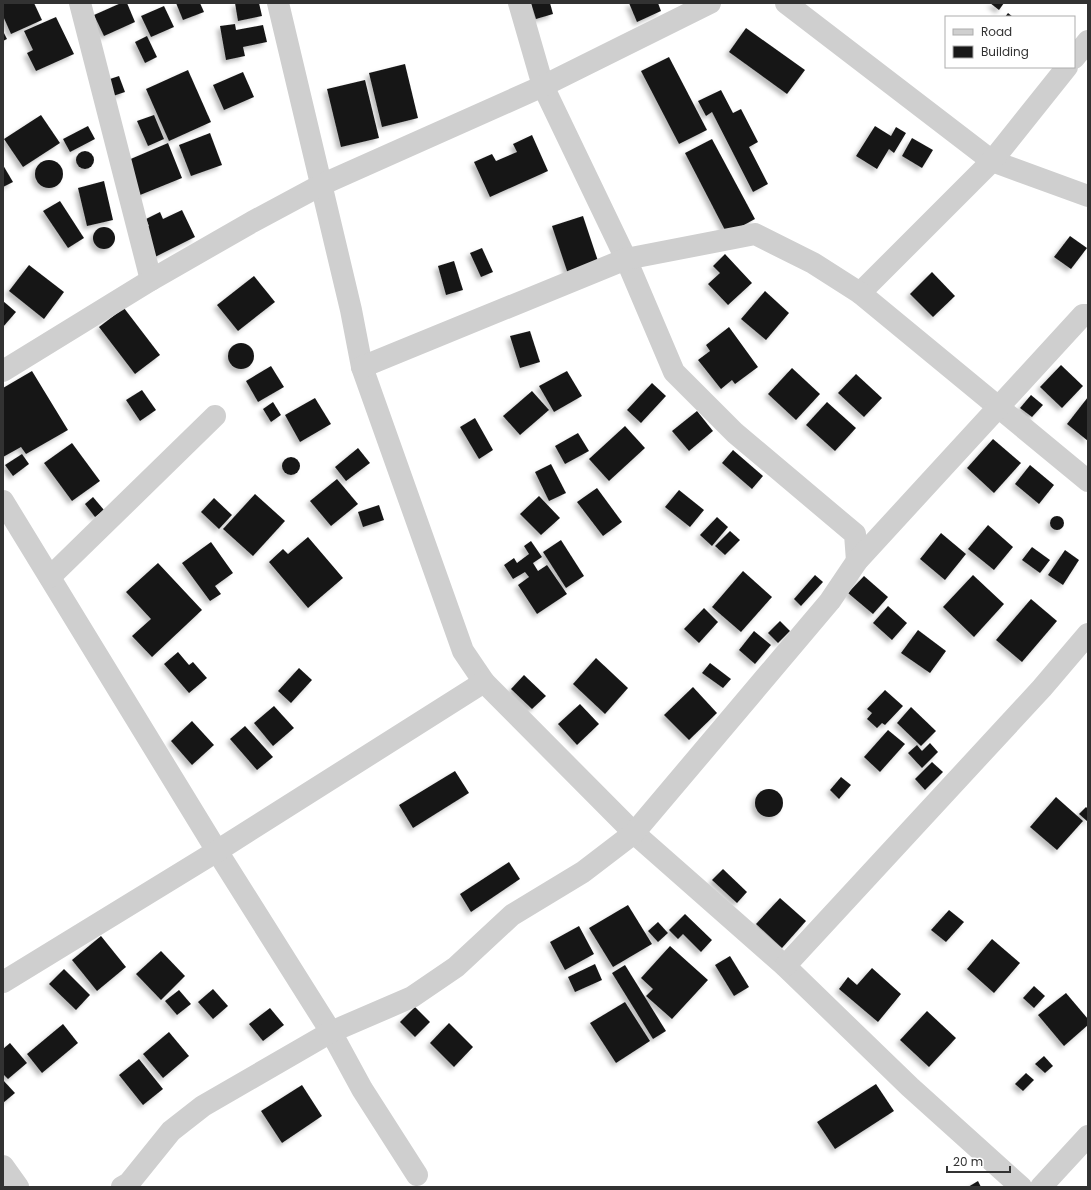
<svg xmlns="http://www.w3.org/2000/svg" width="1091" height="1190" font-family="Poppins,sans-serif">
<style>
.building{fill:#191919;filter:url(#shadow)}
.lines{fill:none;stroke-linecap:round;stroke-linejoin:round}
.minor{stroke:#cfcfcf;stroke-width:22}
</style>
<defs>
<filter id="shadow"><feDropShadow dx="-3.5" dy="3.5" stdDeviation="2" flood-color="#0004"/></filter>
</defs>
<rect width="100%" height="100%" fill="#fff"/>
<!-- building -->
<g class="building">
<polygon points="3,3 34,3 42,20 11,34 3,16"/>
<polygon points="121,3 127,3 135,22 104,36 94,15"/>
<polygon points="176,3 200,3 204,12 183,20"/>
<polygon points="235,3 259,3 262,16 238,21"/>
<polygon points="531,3 550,3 553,14 536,19"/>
<polygon points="629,3 658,3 661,11 637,22"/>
<polygon points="990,3 1004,3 999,10"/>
<polygon points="164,6 174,27 151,37 141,16"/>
<polygon points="1008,13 1013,17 1005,17"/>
<polygon points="56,17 74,54 36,71 27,53 33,50 24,31"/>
<polygon points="235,24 236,30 263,25 267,42 243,47 245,56 226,60 220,26"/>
<polygon points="746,28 805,70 787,94 729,52"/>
<polygon points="3,31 7,39 3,41"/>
<polygon points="147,36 157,57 145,63 135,42"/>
<polygon points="669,57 707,130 679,144 641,71"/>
<polygon points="405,64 418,118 382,127 369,73"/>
<polygon points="188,70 211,122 169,141 146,89"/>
<polygon points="243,72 254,97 224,110 213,85"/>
<polygon points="119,76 125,92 113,96 107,80"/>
<polygon points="365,80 379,138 341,147 327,89"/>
<polygon points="721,90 733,113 741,109 758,142 749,147 768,184 753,192 712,112 706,116 698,101"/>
<polygon points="41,115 60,143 23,167 4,139"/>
<polygon points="154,115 164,139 148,146 137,121"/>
<polygon points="88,126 95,139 70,152 63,139"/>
<polygon points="875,126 891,136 896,127 906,133 894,153 889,149 877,169 856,156"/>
<polygon points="210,133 222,165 191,176 179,145"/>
<polygon points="532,135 548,171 490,197 474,162 492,154 496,161 517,152 513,144"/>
<polygon points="912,138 933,150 922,168 902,156"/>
<polygon points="712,139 755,219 727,234 685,153"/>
<polygon points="168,143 182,178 140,195 126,161"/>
<circle cx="85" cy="160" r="9"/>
<circle cx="49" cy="174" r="14"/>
<polygon points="3,165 13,182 3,187"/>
<polygon points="104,181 113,220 87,226 78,188"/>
<polygon points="60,201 84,238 68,248 43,211"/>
<polygon points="182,210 195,237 155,257 141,229 149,226 146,219 160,212 163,219"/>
<polygon points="583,216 599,264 568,274 552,226"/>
<circle cx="104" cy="238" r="11"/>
<polygon points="1070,236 1087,248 1071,269 1054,257"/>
<polygon points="482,248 493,272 481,277 470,253"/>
<polygon points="725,254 752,283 728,305 708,284 720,273 713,266"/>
<polygon points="454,261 463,290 446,295 438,266"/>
<polygon points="29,265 64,292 44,319 9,291"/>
<polygon points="932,272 955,296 933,317 910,294"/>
<polygon points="254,276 275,302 238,331 217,305"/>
<polygon points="765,291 789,313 766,340 741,319"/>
<polygon points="3,301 16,312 3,327"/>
<polygon points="124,308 160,355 135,374 99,327"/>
<polygon points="729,327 758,367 735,384 732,380 721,389 698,360 710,351 706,345"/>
<polygon points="530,331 540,362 520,368 510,336"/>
<circle cx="241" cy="356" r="13"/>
<polygon points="1061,365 1083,386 1062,408 1040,387"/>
<polygon points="271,366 284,387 258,402 246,381"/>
<polygon points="792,368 820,394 796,420 768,394"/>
<polygon points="32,371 68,430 26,454 21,447 3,457 3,388"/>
<polygon points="567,371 582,396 554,412 539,386"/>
<polygon points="856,374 882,398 864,417 838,393"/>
<polygon points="652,383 666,396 641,423 627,410"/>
<polygon points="142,390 156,410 140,421 126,400"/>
<polygon points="532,391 549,410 520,435 503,416"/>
<polygon points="1031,395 1043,405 1032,417 1020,408"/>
<polygon points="1088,397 1088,441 1067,424"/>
<polygon points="315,398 331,424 300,442 285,415"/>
<polygon points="273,402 281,415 271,422 263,409"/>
<polygon points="827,402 856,428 835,451 806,425"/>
<polygon points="697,411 713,431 689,451 672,431"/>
<polygon points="475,418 493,450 479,459 460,427"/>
<polygon points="625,426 645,448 609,481 589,459"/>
<polygon points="578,433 589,451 565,464 555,446"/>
<polygon points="993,439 1021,463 994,493 967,468"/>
<polygon points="72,443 100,481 72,501 44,463"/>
<polygon points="358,448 370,463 346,481 335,467"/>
<polygon points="733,450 763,476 752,489 722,463"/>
<polygon points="22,454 29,464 13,476 5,465"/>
<circle cx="291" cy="466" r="9"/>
<polygon points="551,464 566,493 549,501 535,472"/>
<polygon points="1030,465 1054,485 1039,504 1015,484"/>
<polygon points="337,479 358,504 331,526 310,501"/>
<polygon points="597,488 622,522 603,536 577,502"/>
<polygon points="679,490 704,510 690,527 665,507"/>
<polygon points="255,494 285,521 253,556 223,529"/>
<polygon points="539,496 560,518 541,535 520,514"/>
<polygon points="93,497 104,510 95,517 85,504"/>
<polygon points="214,498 232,515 219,529 201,512"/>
<polygon points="379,505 384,520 363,527 358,512"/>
<circle cx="1057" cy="523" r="7"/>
<polygon points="717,517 728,527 712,546 700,535"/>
<polygon points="988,525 1013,547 994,570 968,549"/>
<polygon points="730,531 740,540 725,555 715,546"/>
<polygon points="941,533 966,554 945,580 920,559"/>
<polygon points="308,537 343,578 308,608 269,562 283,549 288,554"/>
<polygon points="561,540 584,576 566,588 543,552"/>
<polygon points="531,541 542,557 533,563 538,571 547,565 567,594 537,614 518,585 529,577 525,572 513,579 504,565 514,558 517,563 529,554 524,546"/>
<polygon points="211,542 233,573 215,586 221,594 210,601 182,563"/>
<polygon points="1032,547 1050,560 1040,573 1022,560"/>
<polygon points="1065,550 1079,560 1063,585 1048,575"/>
<polygon points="158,563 202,610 152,657 132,636 151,619 126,592"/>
<polygon points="743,571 772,597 741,632 712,607"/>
<polygon points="815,575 823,582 801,606 794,599"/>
<polygon points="973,575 1004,604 974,637 943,607"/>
<polygon points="864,576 888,597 873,614 848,593"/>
<polygon points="1031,599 1057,621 1022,662 996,640"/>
<polygon points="888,606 907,623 892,640 873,623"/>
<polygon points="704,608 718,622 699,643 684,629"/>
<polygon points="780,621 790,631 778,643 768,633"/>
<polygon points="918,630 946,651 930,673 901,653"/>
<polygon points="754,631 771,645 755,664 739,650"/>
<polygon points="178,652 189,665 193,662 207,678 189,693 164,664"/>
<polygon points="596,658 628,688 605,714 573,684"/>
<polygon points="710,663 731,679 723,688 702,673"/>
<polygon points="299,668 312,680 291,703 278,691"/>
<polygon points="524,675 546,696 532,709 511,689"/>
<polygon points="693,687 717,713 689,740 664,715"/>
<polygon points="885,690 903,706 885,725 882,723 877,728 867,719 872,713 867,709"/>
<polygon points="580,704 599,724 577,745 558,724"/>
<polygon points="274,706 294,728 273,746 254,723"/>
<polygon points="911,707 936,731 921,746 897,723"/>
<polygon points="192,721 214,745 192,765 171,741"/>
<polygon points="245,726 273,757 257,770 230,739"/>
<polygon points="888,730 905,744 880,772 864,757"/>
<polygon points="930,743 938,752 922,768 908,753 917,745 922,751"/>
<polygon points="932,762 943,772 925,790 915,779"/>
<polygon points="455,771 469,793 413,828 399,805"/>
<polygon points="841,777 851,785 839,799 830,790"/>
<circle cx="769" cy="803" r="14"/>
<polygon points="1056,797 1083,821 1057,850 1030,827"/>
<polygon points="1086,807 1088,809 1088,822 1079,814"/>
<polygon points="509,862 520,879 471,912 460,894"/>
<polygon points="723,869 747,892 737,903 712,880"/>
<polygon points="780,898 806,921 782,948 756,924"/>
<polygon points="628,905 652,944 613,967 589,928"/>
<polygon points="949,910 964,922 946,942 931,930"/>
<polygon points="685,914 712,940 701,952 683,934 678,939 669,930"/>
<polygon points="658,922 668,933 658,942 648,931"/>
<polygon points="579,926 594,954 565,970 550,942"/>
<polygon points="101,936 126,967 97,991 72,960"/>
<polygon points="992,939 1020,963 994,993 967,969"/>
<polygon points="670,946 708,980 672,1019 646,996 653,989 641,978"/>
<polygon points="161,951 185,976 161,1000 136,974"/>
<polygon points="730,956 749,987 734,996 715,965"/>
<polygon points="595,964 602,980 575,992 568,977"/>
<polygon points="625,965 666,1031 653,1039 612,973"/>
<polygon points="872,968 901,994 878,1022 839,989 848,977 857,985"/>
<polygon points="64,969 90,995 76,1010 49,984"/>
<polygon points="1034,986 1045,996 1034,1008 1023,998"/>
<polygon points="213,989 228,1006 213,1019 198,1002"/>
<polygon points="179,990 191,1004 177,1015 165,1001"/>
<polygon points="1066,993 1088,1019 1088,1025 1064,1046 1038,1015"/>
<polygon points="625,1002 650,1041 616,1063 590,1023"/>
<polygon points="415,1007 430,1022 415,1037 400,1022"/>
<polygon points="270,1008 284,1025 263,1041 249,1024"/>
<polygon points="927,1011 956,1038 929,1067 900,1040"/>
<polygon points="449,1023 473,1047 454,1067 430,1043"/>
<polygon points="63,1024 78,1043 42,1073 27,1054"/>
<polygon points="169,1032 189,1056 163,1078 143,1054"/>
<polygon points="10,1043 27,1063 8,1079 3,1074 3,1049"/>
<polygon points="1044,1056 1053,1066 1045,1073 1035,1064"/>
<polygon points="139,1059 163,1089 143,1105 119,1075"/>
<polygon points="1026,1073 1034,1080 1023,1091 1015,1084"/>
<polygon points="3,1080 15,1093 3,1103"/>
<polygon points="876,1084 894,1111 835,1149 817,1122"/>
<polygon points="302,1085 322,1116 282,1143 261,1111"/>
<polygon points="978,1181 981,1187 968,1187"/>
</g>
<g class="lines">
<!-- minor -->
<g class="minor">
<polyline points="80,3 151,280"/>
<polyline points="278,3 351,310 362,367 463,651 484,682 634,833 785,966 910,1087 1021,1187"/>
<polyline points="519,3 543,86 626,259 674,372 735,433 855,534 857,561"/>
<polyline points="786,3 992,161 1088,196"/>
<polyline points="1074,58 1088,41"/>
<polyline points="860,293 992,161 1067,67"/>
<polyline points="362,367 626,259 755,234 813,263 860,293 1088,481"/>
<polyline points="3,371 151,280 252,222 321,185 543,86 710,3"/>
<polyline points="3,501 217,851 331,1032 362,1089 417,1175"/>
<polyline points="50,577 215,416"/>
<polyline points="785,966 1042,688 1088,634"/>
<polyline points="3,982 217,851 484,682"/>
<polyline points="3,1166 18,1187"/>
<polyline points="122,1187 129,1183 171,1131 203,1106 331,1032 412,997 456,967 512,915 583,872 634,833 830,601 857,561 1083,315 1088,315"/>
<polyline points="1041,1187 1088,1136"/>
</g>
</g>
<!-- border -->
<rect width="1091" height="1190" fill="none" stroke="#323232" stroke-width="8"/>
<!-- legend -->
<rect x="945" y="16" width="130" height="52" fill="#ffffff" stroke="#adadad"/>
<rect x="953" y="29" width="20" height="6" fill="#cfcfcf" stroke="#adadad"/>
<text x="981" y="36" font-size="12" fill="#323232">Road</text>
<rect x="953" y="46" width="20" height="12" fill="#191919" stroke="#adadad"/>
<text x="981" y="56" font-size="12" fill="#323232">Building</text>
<!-- scale -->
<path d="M947 1166v6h63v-6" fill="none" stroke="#323232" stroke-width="2"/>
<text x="953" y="1166" font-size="12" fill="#323232" stroke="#ffffff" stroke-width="3" paint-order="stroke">20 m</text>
</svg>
